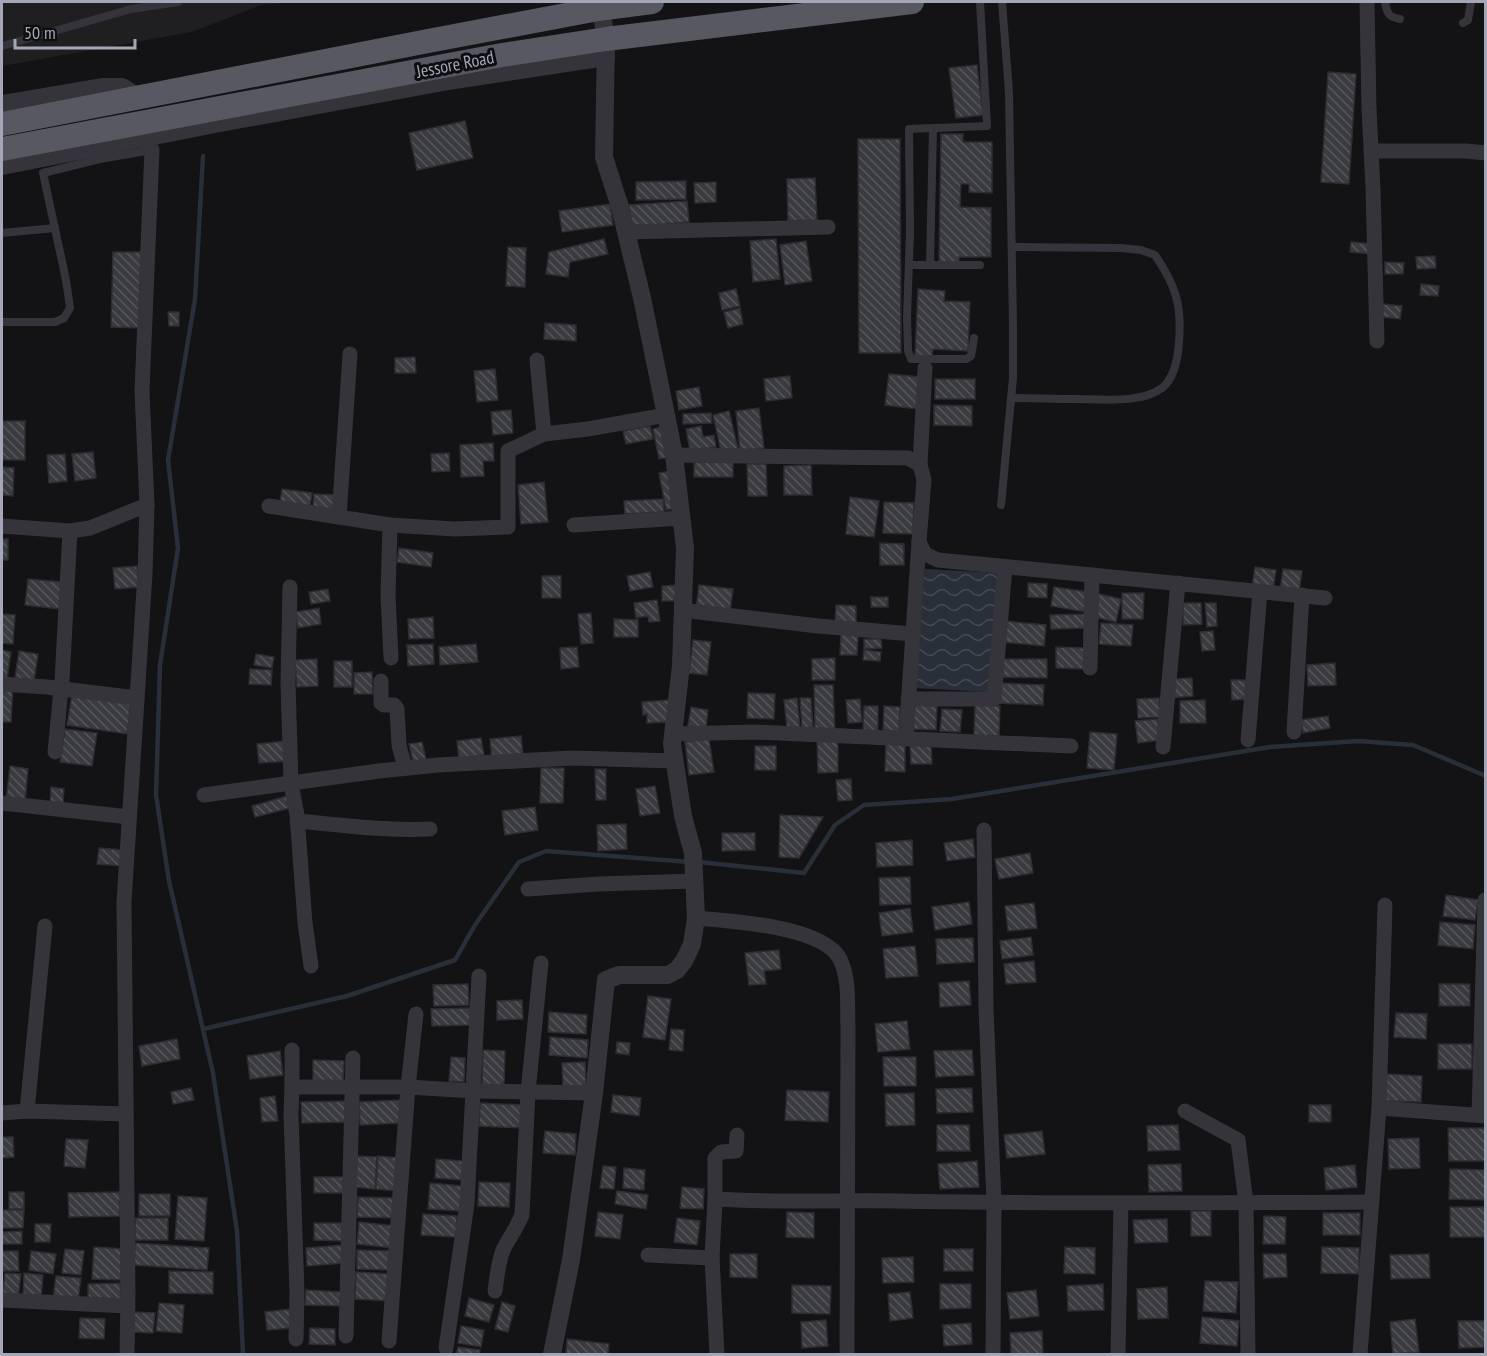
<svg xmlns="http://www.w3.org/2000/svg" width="1487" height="1356" font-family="'PT Sans Narrow',sans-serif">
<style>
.built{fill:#1f1f22}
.water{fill:url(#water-waves)}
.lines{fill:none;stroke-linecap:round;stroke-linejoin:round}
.stream{stroke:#292f39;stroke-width:4.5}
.building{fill:url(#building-back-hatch);stroke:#2d2d31;stroke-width:1.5}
.service{stroke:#34343a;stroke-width:8}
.minor{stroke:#34343a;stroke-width:15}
.tertiary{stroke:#34343a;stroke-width:18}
.trunk{stroke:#575862;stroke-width:24}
.labels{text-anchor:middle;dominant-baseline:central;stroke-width:6;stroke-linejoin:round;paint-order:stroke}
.street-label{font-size:18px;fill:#a4a7b6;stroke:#0e0e10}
</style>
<defs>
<pattern id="water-waves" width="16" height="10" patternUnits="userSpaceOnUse" patternTransform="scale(1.5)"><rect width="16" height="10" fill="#292f39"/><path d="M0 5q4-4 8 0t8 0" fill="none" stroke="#454a53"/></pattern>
<pattern id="building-back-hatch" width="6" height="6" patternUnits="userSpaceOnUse" patternTransform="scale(1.5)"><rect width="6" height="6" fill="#3a3b40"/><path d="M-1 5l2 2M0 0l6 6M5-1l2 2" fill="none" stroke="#545459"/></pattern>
</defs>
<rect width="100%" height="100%" fill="#131315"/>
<!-- built -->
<polygon class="built" points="2,2 293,2 261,5 192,32 2,66"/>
<!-- water -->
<polygon class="water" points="925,569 1000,573 991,692 914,688"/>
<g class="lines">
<!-- stream -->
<g class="stream">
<polyline points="203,156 195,299 168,460 178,548 160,665 156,795 169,881 213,1073 237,1231 243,1354"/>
<polyline points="699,862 804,873 835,825 864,805 952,799 1270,747 1358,741 1413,745 1486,776"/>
<polyline points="203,1029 347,996 455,960 475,925 519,862 546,851 690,862"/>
</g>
</g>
<!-- building -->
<g class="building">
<polygon points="977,65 983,115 956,118 949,68"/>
<polygon points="1328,72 1356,74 1349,184 1321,182"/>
<polygon points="465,121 473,158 417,170 409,133"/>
<polygon points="941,134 963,134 963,142 992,142 992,193 969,192 969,184 961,184 960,207 991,208 991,257 959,257 959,264 939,263"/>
<polygon points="858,139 900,139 901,353 859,353"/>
<polygon points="815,178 817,220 788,221 787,179"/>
<polygon points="686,181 686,199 636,200 636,182"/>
<polygon points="716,182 716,202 695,203 694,183"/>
<polygon points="687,201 689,222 631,227 629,205"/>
<polygon points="610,204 613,225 562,232 559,211"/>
<polygon points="604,239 608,254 570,262 568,277 546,274 549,252"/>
<polygon points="776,239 780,279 753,282 750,241"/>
<polygon points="806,241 812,281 785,285 780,245"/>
<polygon points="1351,242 1373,244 1372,254 1350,252"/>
<polygon points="508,247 526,248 525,287 506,286"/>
<polygon points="113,252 141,252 139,328 111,327"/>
<polygon points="1435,256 1436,268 1417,269 1416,257"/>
<polygon points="1385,262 1404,263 1403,274 1385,274"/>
<polygon points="1421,284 1439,286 1438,296 1420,295"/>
<polygon points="736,289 740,306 722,310 719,293"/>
<polygon points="918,289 945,291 944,301 970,302 968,351 933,349 932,356 915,356"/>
<polygon points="1383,304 1402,306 1400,319 1382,317"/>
<polygon points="740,308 743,324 728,328 724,312"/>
<polygon points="168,312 179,312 179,326 169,326"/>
<polygon points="545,323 576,325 576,341 544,339"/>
<polygon points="415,357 416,373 395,373 395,358"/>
<polygon points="495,369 498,400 477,402 474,371"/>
<polygon points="889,374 920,377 917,409 885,405"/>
<polygon points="790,376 792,398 766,401 764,379"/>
<rect x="935" y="379" width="40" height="20"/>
<polygon points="699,387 702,406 679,410 676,391"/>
<polygon points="934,405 972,406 972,426 934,425"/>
<polygon points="759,408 764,448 740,451 736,411"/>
<polygon points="511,410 513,433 493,435 491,412"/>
<polygon points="729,411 738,449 721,452 713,415"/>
<polygon points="711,413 712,423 683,424 683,414"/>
<rect x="2" y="421" width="23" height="39"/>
<polygon points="650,426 653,439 626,444 623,431"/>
<polygon points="665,426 671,457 659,459 653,429"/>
<polygon points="701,426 703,437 714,435 716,447 690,451 686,429"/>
<polygon points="493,443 494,461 483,461 484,476 461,477 460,445"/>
<polygon points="93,452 96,478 75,481 72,454"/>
<polygon points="449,453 450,471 432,472 431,454"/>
<polygon points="65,454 67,481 49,483 47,455"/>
<rect x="694" y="462" width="39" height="15"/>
<polygon points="747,464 766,464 767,496 748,496"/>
<polygon points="811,465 812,495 784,495 784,466"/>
<polygon points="2,467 14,468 13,496 2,495"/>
<polygon points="670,471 677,508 666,510 659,473"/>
<polygon points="544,482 548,522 521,524 518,485"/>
<polygon points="282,489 312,493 310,506 280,502"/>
<polygon points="314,494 337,495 336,511 313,509"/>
<polygon points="850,497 879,501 874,537 846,534"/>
<polygon points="663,499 664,512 625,514 624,501"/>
<polygon points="884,502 914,503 913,534 883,533"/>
<rect x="2" y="539" width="6" height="21"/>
<polygon points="880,543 904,544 904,565 880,565"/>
<polygon points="399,548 433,553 431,567 397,562"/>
<polygon points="137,566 139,587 115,589 113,568"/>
<polygon points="1255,567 1276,570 1273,590 1252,587"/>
<polygon points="1283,569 1302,571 1299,593 1280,591"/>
<polygon points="650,572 653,587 630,591 627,576"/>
<rect x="542" y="576" width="19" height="22"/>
<polygon points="28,579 62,582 59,609 25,605"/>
<polygon points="1028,583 1047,584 1047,598 1028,597"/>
<polygon points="681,585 682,601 662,601 662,586"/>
<polygon points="699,585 733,589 730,613 696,609"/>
<polygon points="1054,587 1088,592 1085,612 1051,606"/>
<polygon points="328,589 330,601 311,604 309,592"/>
<polygon points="1122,593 1144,593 1143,619 1122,619"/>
<polygon points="1099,594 1121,599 1116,622 1094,617"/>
<rect x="871" y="597" width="17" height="10"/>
<polygon points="657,600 660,621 649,622 648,616 636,618 634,603"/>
<polygon points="1183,603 1201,603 1202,624 1183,625"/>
<polygon points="1205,603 1216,603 1217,626 1207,627"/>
<polygon points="836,605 856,606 856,628 835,627"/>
<polygon points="319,608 321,624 298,628 296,612"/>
<polygon points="591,613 593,643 581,644 578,614"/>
<polygon points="2,614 15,615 13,644 2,643"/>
<polygon points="1087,614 1087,628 1051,629 1050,615"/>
<polygon points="433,617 434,638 409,639 408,619"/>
<polygon points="614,619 638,620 638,637 614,637"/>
<polygon points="1004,621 1046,625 1044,646 1002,642"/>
<polygon points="1101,623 1133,625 1131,646 1099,644"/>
<polygon points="1213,631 1215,650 1202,651 1200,632"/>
<polygon points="841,634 858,635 857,655 840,655"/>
<polygon points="864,639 881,639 882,648 864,649"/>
<polygon points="693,640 711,642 707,675 689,673"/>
<polygon points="433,644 434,664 408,666 407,645"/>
<polygon points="476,644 478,662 440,665 439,647"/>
<polygon points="577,647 579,667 561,669 560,648"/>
<polygon points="1056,647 1085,648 1084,669 1056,668"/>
<polygon points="2,650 11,652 7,679 2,678"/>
<polygon points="864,650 881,652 880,661 863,660"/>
<polygon points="19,651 38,654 34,681 15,678"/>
<polygon points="256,654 274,657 272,668 254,665"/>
<polygon points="835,658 835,680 812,680 812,659"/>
<polygon points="317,659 318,686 297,687 295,660"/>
<polygon points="1001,659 1047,659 1047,678 1000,677"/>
<rect x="334" y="661" width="18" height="26"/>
<polygon points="1335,663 1336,685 1308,686 1307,665"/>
<polygon points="250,669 272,670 271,685 249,684"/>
<polygon points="372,672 373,694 354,694 354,673"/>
<polygon points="1192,678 1193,696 1172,698 1171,679"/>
<polygon points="1231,680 1248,680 1248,699 1232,700"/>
<polygon points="998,683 1044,685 1043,705 997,703"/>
<polygon points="814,685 833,685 835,732 815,732"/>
<polygon points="2,686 13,687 11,722 2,722"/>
<polygon points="748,693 775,694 774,719 747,718"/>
<polygon points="72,694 132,703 127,734 67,725"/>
<polygon points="797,698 800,727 787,728 784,700"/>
<polygon points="800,698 811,698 813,729 802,729"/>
<polygon points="1159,698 1160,717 1138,718 1137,699"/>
<polygon points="860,699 862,722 848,723 846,700"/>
<polygon points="669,700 670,722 647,723 647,714 643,715 642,702"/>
<polygon points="1205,700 1206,723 1180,723 1180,701"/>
<polygon points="912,705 937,706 936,730 910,729"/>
<polygon points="975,705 1000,706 999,736 974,735"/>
<polygon points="864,706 878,706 878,732 863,732"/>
<polygon points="884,706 900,707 899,732 883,730"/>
<polygon points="691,707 708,710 706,728 688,726"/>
<polygon points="942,709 962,710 960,732 940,731"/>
<polygon points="1328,716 1330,728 1303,733 1301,720"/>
<polygon points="1158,719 1160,740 1138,743 1135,721"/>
<polygon points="65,729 97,733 92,766 60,762"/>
<polygon points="1090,732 1117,734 1114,770 1087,768"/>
<polygon points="521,736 523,756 492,759 490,739"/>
<polygon points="481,738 484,755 459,759 457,741"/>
<polygon points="817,738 838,738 838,772 818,773"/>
<polygon points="709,739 714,772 689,775 685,742"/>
<polygon points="287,741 289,761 259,763 257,744"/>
<polygon points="422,742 426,759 413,762 409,744"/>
<polygon points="931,742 932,764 911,764 910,743"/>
<polygon points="886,743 905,743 905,772 885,771"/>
<rect x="755" y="746" width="21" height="24"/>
<polygon points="10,766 28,769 25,802 6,800"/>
<polygon points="541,768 564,768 563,803 540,803"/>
<polygon points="595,769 606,769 606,800 596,800"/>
<polygon points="851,779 852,800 838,801 836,780"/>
<polygon points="655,786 660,813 640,816 636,789"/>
<polygon points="51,787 64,789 63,804 50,803"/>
<polygon points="291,795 294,807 255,817 252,806"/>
<polygon points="535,807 538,830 505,835 502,811"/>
<polygon points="780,815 823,817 799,858 779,857"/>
<polygon points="626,824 627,849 598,851 597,825"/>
<polygon points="722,833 755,833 755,850 722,851"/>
<polygon points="973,839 975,857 947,861 944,843"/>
<polygon points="912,840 913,865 877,867 876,843"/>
<polygon points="99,848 124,850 123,866 97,864"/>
<polygon points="1030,853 1033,873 999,879 995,859"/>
<polygon points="910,877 911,904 880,905 879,878"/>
<polygon points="1446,895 1478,900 1475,920 1443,916"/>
<polygon points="969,902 972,924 935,930 932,907"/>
<polygon points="1034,903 1037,928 1008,931 1005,906"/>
<polygon points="910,908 913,932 882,936 879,913"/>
<polygon points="1440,922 1475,925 1473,949 1438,945"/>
<polygon points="1031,937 1033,955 1002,959 1000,941"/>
<polygon points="973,938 974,962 937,964 936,939"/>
<polygon points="915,946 918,976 886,978 883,949"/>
<polygon points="779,950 781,969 764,971 766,984 749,985 745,953"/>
<polygon points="1034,961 1036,982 1006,984 1004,964"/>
<polygon points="969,981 971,1005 940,1007 939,983"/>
<polygon points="468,984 469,1005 434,1006 433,985"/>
<rect x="1439" y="984" width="31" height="22"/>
<polygon points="648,996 671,999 665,1040 643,1037"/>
<polygon points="522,1000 523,1019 497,1020 497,1001"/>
<polygon points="470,1008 470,1025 432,1026 431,1009"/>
<polygon points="549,1012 587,1015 586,1034 548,1032"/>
<polygon points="1396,1013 1427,1014 1426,1039 1394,1037"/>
<polygon points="907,1021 910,1049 878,1052 875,1024"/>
<polygon points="671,1029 684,1030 683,1051 669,1050"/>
<polygon points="550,1037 588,1040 587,1058 549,1055"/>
<polygon points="177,1039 180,1059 142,1066 139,1046"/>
<polygon points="617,1042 630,1043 629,1055 616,1053"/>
<rect x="1438" y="1044" width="34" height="25"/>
<polygon points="483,1050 505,1051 504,1086 482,1085"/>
<polygon points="972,1050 974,1075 936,1077 934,1051"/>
<polygon points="280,1051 283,1075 250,1079 247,1056"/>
<polygon points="451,1057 465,1058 464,1082 449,1081"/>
<polygon points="883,1057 916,1057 916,1086 884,1086"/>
<polygon points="313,1060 344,1061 343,1082 313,1080"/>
<polygon points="585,1062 586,1086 563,1087 562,1063"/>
<polygon points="1386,1074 1422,1076 1421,1102 1385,1101"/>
<polygon points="191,1088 194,1100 173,1104 171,1092"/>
<polygon points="972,1088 973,1112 937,1113 936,1089"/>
<polygon points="787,1090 829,1092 828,1122 785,1120"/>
<polygon points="914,1093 915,1125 886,1126 885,1094"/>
<polygon points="613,1095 641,1098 639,1116 611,1112"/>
<polygon points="275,1096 278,1121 262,1122 260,1098"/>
<polygon points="400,1100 399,1123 360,1125 359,1102"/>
<polygon points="346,1101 347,1122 302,1123 301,1102"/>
<polygon points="480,1103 523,1105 522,1128 479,1126"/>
<rect x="1309" y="1105" width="22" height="17"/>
<polygon points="937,1125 969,1125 970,1151 937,1151"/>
<polygon points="1178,1125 1180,1150 1148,1151 1147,1126"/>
<polygon points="1448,1128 1486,1128 1486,1161 1449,1161"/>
<polygon points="545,1131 576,1134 575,1155 543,1153"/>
<polygon points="1042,1131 1045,1154 1007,1158 1004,1135"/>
<polygon points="2,1137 13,1137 14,1157 2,1158"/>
<polygon points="1419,1138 1420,1168 1389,1169 1388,1139"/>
<polygon points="66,1139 88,1140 85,1168 64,1166"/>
<polygon points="355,1156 377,1157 375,1189 353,1187"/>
<polygon points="378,1156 400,1158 398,1191 376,1189"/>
<polygon points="436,1159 463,1161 462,1180 435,1178"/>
<polygon points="977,1161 979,1187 940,1189 938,1164"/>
<polygon points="1181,1164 1182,1191 1149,1192 1148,1165"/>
<polygon points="1355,1165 1357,1187 1326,1190 1324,1168"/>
<polygon points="603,1166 616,1167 614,1189 600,1188"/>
<polygon points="624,1168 645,1170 644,1190 623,1188"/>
<polygon points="1450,1169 1486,1170 1486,1200 1449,1199"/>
<rect x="314" y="1177" width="29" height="16"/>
<polygon points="479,1182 510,1183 509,1207 478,1206"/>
<polygon points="430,1183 462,1186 460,1211 428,1209"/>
<polygon points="682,1187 704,1189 703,1209 680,1208"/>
<polygon points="617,1191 648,1195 646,1209 615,1204"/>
<rect x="9" y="1192" width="15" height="17"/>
<polygon points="120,1192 120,1216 69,1217 68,1193"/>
<rect x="139" y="1194" width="31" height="22"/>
<polygon points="178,1196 207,1198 204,1241 175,1239"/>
<polygon points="358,1197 396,1198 396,1218 357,1217"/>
<rect x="1450" y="1207" width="35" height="30"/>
<polygon points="2,1210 24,1210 23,1228 2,1228"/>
<rect x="1191" y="1211" width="20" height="25"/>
<polygon points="598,1212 623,1215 620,1239 595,1236"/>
<polygon points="787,1212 814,1213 814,1238 786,1237"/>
<rect x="1323" y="1213" width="37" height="22"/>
<polygon points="423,1214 457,1216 456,1237 421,1235"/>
<polygon points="1264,1216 1286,1217 1285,1244 1263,1244"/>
<rect x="135" y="1218" width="33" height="22"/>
<polygon points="677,1218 700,1221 697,1245 674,1242"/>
<polygon points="1167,1219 1168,1242 1135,1243 1133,1220"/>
<polygon points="359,1222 395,1226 393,1248 357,1244"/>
<polygon points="314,1223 342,1223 342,1241 314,1240"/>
<polygon points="35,1224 51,1224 50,1242 35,1242"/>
<polygon points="22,1231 22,1244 2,1244 2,1232"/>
<polygon points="135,1243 209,1248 207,1270 134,1265"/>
<polygon points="343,1245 344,1263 307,1266 306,1248"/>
<polygon points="94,1247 125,1249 124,1280 92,1279"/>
<polygon points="1065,1247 1095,1248 1095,1274 1064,1273"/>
<polygon points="1322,1247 1359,1248 1359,1274 1321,1273"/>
<polygon points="65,1249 84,1251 81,1275 62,1273"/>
<rect x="944" y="1249" width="29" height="22"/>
<polygon points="357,1250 391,1251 391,1270 357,1269"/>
<polygon points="2,1251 18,1251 19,1271 2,1271"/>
<polygon points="31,1251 56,1254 53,1274 29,1270"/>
<polygon points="730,1254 757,1254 757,1278 730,1277"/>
<polygon points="1263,1254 1286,1254 1287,1277 1264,1278"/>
<polygon points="1429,1254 1430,1278 1391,1279 1390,1255"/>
<polygon points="913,1257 914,1282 883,1283 882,1258"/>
<polygon points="169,1271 213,1272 213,1294 169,1293"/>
<polygon points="356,1272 391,1274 390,1301 355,1299"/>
<polygon points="5,1273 21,1274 18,1299 2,1297"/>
<polygon points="24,1273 43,1275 41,1298 23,1297"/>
<polygon points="56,1276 81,1278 78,1301 53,1299"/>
<polygon points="1205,1281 1238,1282 1236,1313 1203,1311"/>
<polygon points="120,1283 121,1300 88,1301 88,1284"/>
<polygon points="940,1284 971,1284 971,1308 940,1309"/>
<polygon points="1103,1284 1104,1310 1068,1311 1067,1286"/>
<polygon points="792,1285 831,1286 830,1314 792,1313"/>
<polygon points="1167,1287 1168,1318 1138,1319 1137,1289"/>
<polygon points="306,1290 341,1292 340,1306 305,1305"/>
<polygon points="1036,1290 1039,1316 1010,1319 1007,1293"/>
<polygon points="910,1292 913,1318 890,1321 888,1294"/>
<polygon points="469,1298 494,1305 489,1322 465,1316"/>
<polygon points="502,1302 515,1306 508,1332 495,1329"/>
<polygon points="159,1303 184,1305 182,1333 156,1331"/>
<polygon points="291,1309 293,1328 267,1330 265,1312"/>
<polygon points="133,1312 155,1313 153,1333 132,1332"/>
<polygon points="1202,1317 1239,1321 1237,1346 1200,1343"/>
<polygon points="80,1318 105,1319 104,1339 79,1338"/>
<polygon points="1415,1319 1419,1352 1393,1354 1390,1322"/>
<polygon points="826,1320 828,1346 802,1348 801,1322"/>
<polygon points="1458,1321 1486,1321 1486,1347 1459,1348"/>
<polygon points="971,1323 972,1344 944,1346 943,1325"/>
<polygon points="461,1326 484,1330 481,1347 458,1343"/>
<polygon points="310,1328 335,1329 335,1345 309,1344"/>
<polygon points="1042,1331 1043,1354 1011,1354 1010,1333"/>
<polygon points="567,1339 609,1344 608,1354 566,1354"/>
<polygon points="458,1347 480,1350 479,1354 456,1354"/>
</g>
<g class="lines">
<!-- service -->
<g class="service">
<path d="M1385,2C1387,13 1388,17 1400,19"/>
<polyline points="1463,23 1468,20 1471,2"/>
<polyline points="2,46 131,9 178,2"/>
<polyline points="933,128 930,265 980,265"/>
<polyline points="2,233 55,228"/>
<polyline points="909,265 930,265"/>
<polyline points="2,322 55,322 64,318 70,308 66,280 43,173 100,159 152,150"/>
<polyline points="974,338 971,356 966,359 911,359 908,351 907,317 910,232 909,129 987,126 980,2"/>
<path d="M1011,398C1033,398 1054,399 1076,399C1101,399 1141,404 1162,388C1174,379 1178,357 1179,342C1182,305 1176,286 1155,255L1141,250L1121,248L1012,247"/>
<polyline points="1001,505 1013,378 1013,326 1009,92 1002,2"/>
</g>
<!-- minor -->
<g class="minor">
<polyline points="1367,2 1369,108 1373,189 1377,341"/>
<polyline points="1371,151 1466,151 1486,153"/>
<polyline points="626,232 828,227"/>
<polyline points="537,360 544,434 588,429 666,415"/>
<polyline points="674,455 908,458 920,465 924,480 919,542 925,554 938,560 1325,598"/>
<polyline points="920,465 925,368"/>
<polyline points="269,506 390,525 455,529 508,527 508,451 544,434"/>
<polyline points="339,517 350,354"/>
<polyline points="390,525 388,595 391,658"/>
<polyline points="574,525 681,518"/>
<polyline points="2,526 70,531 90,528 147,505"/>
<polyline points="290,587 288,682 291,784 297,815 305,923 311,966"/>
<polyline points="682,610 818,626 913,634"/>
<polyline points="1090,668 1092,575"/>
<polyline points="62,681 70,531"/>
<polyline points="381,681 381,703 384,705 394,705 397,709 399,745 405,768"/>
<polyline points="2,684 47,687 137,698"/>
<polyline points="908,699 994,699 1005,567"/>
<polyline points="1294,732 1302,595"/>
<polyline points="673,734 755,732 1071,746"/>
<polyline points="906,738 919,542"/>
<polyline points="1248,740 1260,591"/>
<polyline points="1163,747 1178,583"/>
<polyline points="55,752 61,689"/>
<polyline points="204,795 379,771 438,765 573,758 675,761"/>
<polyline points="2,803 129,817"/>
<path d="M297,821C342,825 386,831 430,829"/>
<polyline points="984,830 986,1008 994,1203 993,1354"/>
<polyline points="528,889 598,884 695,881"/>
<path d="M696,918C730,921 823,926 840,959C850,980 847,1005 848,1028L847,1354"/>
<polyline points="292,1087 292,1050"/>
<polyline points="1379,1108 1486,1116"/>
<polyline points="27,1111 45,926"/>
<polyline points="1185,1111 1238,1140 1246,1203 1248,1354"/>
<polyline points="2,1113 27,1111 126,1114"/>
<polyline points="1479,1115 1485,900"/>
<polyline points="715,1199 715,1158 721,1152 736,1151 737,1135"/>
<path d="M648,1255L712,1258L715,1199C776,1203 836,1200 897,1201C1055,1204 1213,1203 1371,1202"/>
<polyline points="712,1258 717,1354"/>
<path d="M495,1291C497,1277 498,1261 504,1248C510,1237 517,1227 522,1215L528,1092L541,963"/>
<polyline points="2,1300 128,1306"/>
<polyline points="346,1336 353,1058"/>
<polyline points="296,1339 297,1292 291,1114 292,1087 408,1087 474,1091 594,1093"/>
<polyline points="389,1341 408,1087 416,1014"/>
<polyline points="446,1348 467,1204 479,976"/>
<polyline points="127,1354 128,1294 124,902 145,574 147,505 142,391 152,150 144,139 141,130"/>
<polyline points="1118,1354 1121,1203"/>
<polyline points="1360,1354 1379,1108 1385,905"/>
</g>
<!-- tertiary -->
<g class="tertiary">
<polyline points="2,104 102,87 122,87 138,97"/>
<polyline points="2,166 220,123 454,80 606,57"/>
<polyline points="552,1354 571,1260 594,1093 606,980 619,975 668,975 677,970 684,961 692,944 696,918 693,853 683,816 672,744 681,665 685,548 674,455 666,415 642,298 620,207 604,157 606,39 601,9"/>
</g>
<!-- trunk -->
<g class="trunk">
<polyline points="2,124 428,41 598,9 652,2"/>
<polyline points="2,149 502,55 606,39 912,2"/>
</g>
</g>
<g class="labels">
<!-- street labels -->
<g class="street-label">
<text transform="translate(455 64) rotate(-11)">Jessore Road</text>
</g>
</g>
<!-- border -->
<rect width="1487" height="1356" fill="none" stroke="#a4a7b6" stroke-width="6"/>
<!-- scale -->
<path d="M15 39v9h120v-9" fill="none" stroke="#a4a7b6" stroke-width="3"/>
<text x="24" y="39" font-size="18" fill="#a4a7b6" stroke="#0e0e10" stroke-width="4.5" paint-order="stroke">50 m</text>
</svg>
